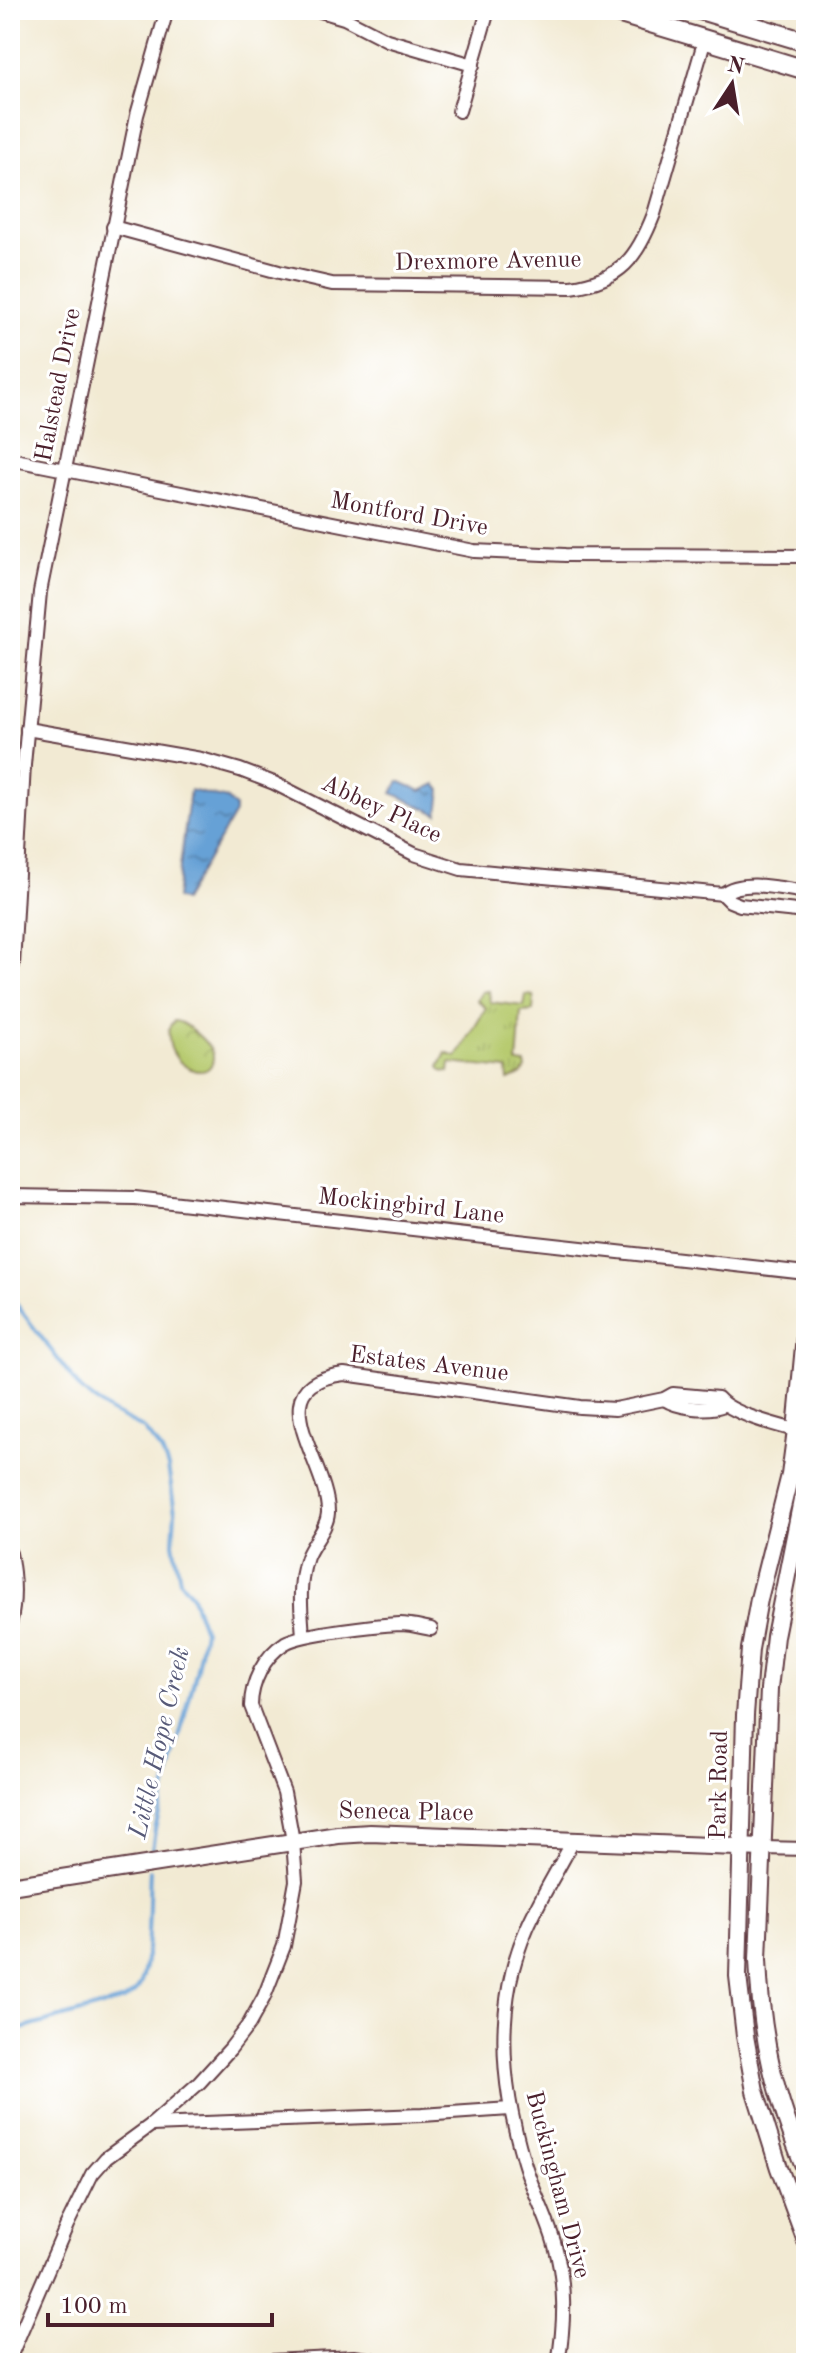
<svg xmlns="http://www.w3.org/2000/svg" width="816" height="2373" font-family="'Old Standard TT',serif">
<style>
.grass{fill:url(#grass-tufts);stroke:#80754d;stroke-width:2}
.park{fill:url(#park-crowns);stroke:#80754d;stroke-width:2}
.water{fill:url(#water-ripples);stroke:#586080;stroke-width:2}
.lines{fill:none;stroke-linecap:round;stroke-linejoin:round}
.stream{stroke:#66a1d6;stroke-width:4}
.street-casing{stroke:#633d44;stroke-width:16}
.secondary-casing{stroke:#633d44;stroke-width:20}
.primary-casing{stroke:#633d44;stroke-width:22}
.street{stroke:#fff;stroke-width:12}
.secondary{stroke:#fff;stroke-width:16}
.primary{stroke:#fff;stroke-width:18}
.labels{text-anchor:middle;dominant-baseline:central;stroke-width:6;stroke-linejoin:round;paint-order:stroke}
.street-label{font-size:24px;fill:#4a1f2b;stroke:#fff}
.water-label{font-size:26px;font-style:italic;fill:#575a78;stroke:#fff}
</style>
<defs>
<pattern id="grass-tufts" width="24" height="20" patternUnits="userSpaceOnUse" patternTransform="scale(2)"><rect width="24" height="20" fill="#b7cb6f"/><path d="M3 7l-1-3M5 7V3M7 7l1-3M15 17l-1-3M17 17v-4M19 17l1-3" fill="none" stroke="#9fae60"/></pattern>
<pattern id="park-crowns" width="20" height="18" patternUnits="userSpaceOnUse" patternTransform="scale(2)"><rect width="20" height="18" fill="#b7cb6f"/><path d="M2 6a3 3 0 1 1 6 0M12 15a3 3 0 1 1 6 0" fill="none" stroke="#9fae60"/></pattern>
<pattern id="water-ripples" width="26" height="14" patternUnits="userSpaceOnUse" patternTransform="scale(2)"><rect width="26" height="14" fill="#66a1d6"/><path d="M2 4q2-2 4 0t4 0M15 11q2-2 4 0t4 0" fill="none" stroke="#5683ae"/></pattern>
</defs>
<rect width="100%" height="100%" fill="#fff"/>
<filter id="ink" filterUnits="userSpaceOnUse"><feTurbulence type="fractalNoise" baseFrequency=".0125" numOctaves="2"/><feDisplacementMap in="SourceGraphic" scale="16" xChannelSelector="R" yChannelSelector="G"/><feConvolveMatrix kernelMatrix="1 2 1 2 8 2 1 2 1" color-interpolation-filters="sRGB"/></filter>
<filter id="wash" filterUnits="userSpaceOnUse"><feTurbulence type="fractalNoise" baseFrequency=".006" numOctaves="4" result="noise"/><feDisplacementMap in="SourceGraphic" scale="32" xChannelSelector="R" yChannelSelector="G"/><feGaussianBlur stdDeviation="1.8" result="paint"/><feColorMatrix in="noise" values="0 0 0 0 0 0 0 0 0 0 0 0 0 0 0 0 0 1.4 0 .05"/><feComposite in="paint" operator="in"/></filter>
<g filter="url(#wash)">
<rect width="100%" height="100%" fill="#f2ead3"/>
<!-- grass -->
<polygon class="grass" points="489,991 490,1002 524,1006 526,995 534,996 533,1011 521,1012 517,1063 525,1064 526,1068 521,1075 508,1080 507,1069 450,1063 449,1072 442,1071 439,1067 446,1053 457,1057 486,1008 477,1000 482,992"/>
<!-- park -->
<path class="park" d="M174,1021C185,1021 214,1046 213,1058C211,1084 170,1068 169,1038C168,1030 168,1027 174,1021Z"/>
<!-- water -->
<g class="water">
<polygon points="399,781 421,791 436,784 441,790 438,814 392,793"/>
<polygon points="190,790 227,799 235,807 235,813 183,901 176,898"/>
</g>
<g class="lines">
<!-- stream -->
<g class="stream">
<polyline points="10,16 12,10"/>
<polyline points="10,1296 82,1391 109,1411 143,1428 162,1452 168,1467 175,1512 173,1543 180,1580 191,1594 204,1631 196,1673 155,1829 151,1858"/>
<path d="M10,2032L124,2000C128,1997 135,1993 138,1988C151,1971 148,1895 150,1871"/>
</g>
</g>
</g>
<g filter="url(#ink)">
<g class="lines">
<defs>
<g id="street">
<polyline points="317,10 344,18 387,40 473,65"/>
<polyline points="459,111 487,14"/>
<path d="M113,227L279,272L332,284L571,287C621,280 637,258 654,214L705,39"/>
<polyline points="10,459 474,551 565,555 806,556"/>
<polyline points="27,729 201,759 240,770 274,783 414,854 461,869 723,894"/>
<path d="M806,892C783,889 742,878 723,894L730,901L740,905L806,912"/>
<polyline points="13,965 24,765 40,592 137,115 167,10"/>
<polyline points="10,1196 135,1198 806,1273"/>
<path d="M664,1399C678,1408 708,1412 724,1405"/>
<path d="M10,1553C15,1578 16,1600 10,1624"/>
<path d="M303,1636C301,1609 298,1583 307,1557C313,1542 327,1529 328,1513C329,1463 254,1385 344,1374L580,1407L615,1409L664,1399L673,1394L718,1398C732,1415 784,1427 806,1433"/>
<polyline points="763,1848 806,1849"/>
<polyline points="151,2125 422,2115 510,2109"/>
<path d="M10,2357L67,2225L92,2174L106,2158L151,2125L199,2083L230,2049L249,2024L264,1997L284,1946L296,1881L293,1841L284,1792L251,1706C251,1683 264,1656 285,1643C302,1633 378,1625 400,1624C410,1624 421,1627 431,1629"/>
<polyline points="229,2363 354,2357 394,2363"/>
<path d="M558,2363C565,2322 566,2283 554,2242C546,2215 532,2189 524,2162C501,2086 494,2003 527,1928C540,1898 558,1870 573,1841"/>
</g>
<g id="secondary">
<polyline points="806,1325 796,1430 790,1475 759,1599 750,1649 745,1715 738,1976 745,2036 755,2091 779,2168 806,2241"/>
<path d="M806,1480L775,1636L769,1689L758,1959C761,2040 775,2096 806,2171"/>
<polyline points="10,1886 338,1835 370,1833 763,1848"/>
</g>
<g id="primary">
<polyline points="607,10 806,70"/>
<polyline points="700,10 806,42"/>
</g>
</defs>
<!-- street casing -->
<use href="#street" class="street-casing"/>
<!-- secondary casing -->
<use href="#secondary" class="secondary-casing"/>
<!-- primary casing -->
<use href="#primary" class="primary-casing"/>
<!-- street -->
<use href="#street" class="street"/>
<!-- secondary -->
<use href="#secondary" class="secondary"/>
<!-- primary -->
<use href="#primary" class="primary"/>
</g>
</g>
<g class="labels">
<!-- street labels -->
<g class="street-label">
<text transform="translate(488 262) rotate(-1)">Drexmore Avenue</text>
<text transform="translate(59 385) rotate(-79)">Halstead Drive</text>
<text transform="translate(409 515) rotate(10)">Montford Drive</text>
<text transform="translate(381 810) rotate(25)">Abbey Place</text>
<text transform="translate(411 1207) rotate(6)">Mockingbird Lane</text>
<text transform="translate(429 1365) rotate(7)">Estates Avenue</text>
<text transform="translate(720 1785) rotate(-89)">Park Road</text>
<text transform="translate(406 1813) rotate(1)">Seneca Place</text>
<text transform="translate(557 2185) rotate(75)">Buckingham Drive</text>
</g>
<!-- water labels -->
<g class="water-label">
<text transform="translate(160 1743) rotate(-77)">Little Hope Creek</text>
</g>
</g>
<!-- margin -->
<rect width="816" height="2373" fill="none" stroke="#fff" stroke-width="40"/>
<!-- north arrow -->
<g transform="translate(732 84) rotate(12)" stroke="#ffffff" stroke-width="6" paint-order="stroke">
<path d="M0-6L14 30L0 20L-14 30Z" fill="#4a1f2b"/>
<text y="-12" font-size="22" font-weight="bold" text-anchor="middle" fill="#4a1f2b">N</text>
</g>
<!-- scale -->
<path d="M48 2313v12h224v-12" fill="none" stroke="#4a1f2b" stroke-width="4"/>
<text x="60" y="2313" font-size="24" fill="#4a1f2b" stroke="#ffffff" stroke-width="6" paint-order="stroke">100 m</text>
</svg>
